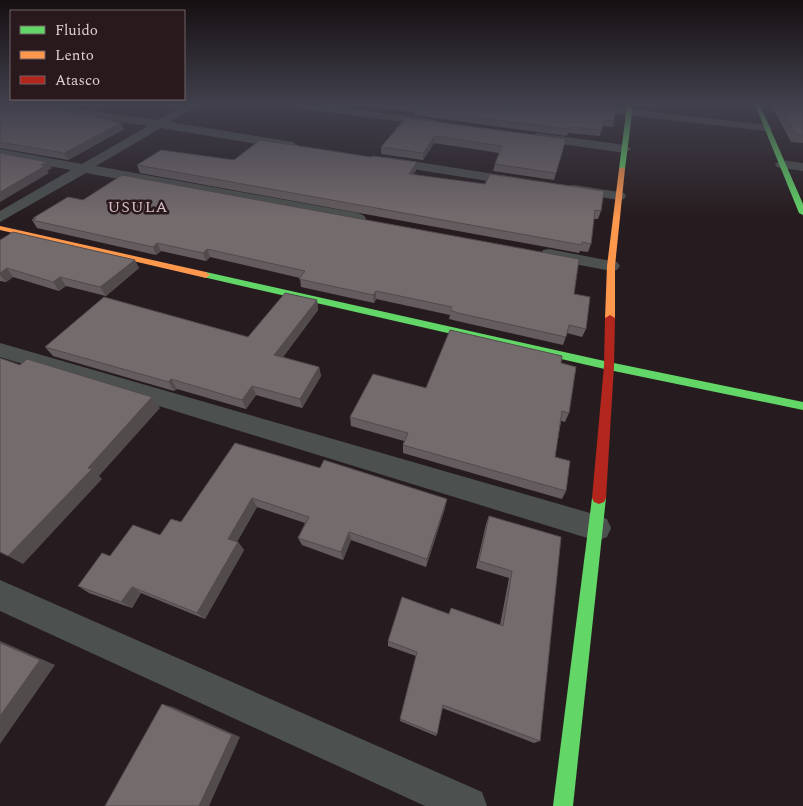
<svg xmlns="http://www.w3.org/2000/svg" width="803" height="806" font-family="Spectral,serif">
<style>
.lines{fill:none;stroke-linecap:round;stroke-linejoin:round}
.street{fill:#4c504f;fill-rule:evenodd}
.fast{fill:#63d668;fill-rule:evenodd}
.slow{fill:#ff974d;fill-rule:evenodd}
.jam{fill:#b3261e;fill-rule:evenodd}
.wall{fill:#645c5e}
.shaded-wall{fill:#514b4c}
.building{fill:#746b6d;stroke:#514b4c}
.labels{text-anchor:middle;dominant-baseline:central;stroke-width:5;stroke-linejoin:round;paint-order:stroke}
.far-neighbourhood-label{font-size:16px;letter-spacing:1px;fill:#d6bfc5;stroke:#29191d}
</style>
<rect width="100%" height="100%" fill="#261c1f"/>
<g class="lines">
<!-- street -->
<g class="street">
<polygon points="22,105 48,105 158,120 185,105 197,105 170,122 293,142 299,146 293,150 161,128 96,166 358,213 363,215 366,218 363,221 358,223 86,173 0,222 0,211 71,170 0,157 0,149 82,164 148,126 27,108"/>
<polygon points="293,105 321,105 435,120 441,123 435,126 298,108"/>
<polygon points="562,105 593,105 767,125 773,128 767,131 567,108"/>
<polygon points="537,133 625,145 631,149 625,153 533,140 531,137"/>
<polygon points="386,157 520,178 527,182 520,186 381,164 380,161 381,158"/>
<polygon points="781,160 803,163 803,171 776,167 775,164"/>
<polygon points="574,185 619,192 624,193 626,196 624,199 619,200 569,192 567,189 569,186"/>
<polygon points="549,249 611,261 617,262 620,266 617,270 611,271 543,258 541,254 543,250"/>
<polygon points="0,343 597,515 607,519 611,528 607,537 597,541 0,357"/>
<polygon points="0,580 482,792 487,806 425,806 0,611"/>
</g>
<!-- fast -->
<g class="fast">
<polygon points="627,105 633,105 625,169 622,171 619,169"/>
<polygon points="755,105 760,105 803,204 803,215 799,213"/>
<polygon points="206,272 609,362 803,402 803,410 609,370 203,277 202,275"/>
<polygon points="599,492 604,494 606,498 573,806 553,806 592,498 594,494"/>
</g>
<!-- slow -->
<g class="slow">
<polygon points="622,167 625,169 615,266 615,318 610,321 605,318 607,266 619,169"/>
<polygon points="0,226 206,272 210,275 206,278 0,230"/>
</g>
<!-- jam -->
<polygon class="jam" points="610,315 615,318 614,366 606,498 604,502 599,504 594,502 592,498 604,366 605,318"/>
</g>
<!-- wall -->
<g class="wall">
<polygon points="0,105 97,118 124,129 68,160 0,148"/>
<polygon points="356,105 574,105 614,121 613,127 602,126 600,136 568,133 567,136 414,115 414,112"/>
<polygon points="775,105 803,105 803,143 791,142 773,108"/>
<polygon points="406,118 566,139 554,180 493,171 495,164 499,153 434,143 423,160 381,154 381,147"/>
<polygon points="137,165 416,170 414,174 601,211 598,219 594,219 591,244 588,252 580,251 579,253 140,173"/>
<polygon points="33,218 574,294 586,329 582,337 567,333 563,345 457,321 449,319 450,315 376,299 374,303 301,287 300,278 210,257 206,261 161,251 156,255 37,228 32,220 34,219"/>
<polygon points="0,240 139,268 106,296 66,286 59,291 13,277 6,282 0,281"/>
<polygon points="317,300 318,310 283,357 319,367 321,376 302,408 256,395 246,409 177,389 174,391 53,356 45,347 248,337"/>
<polygon points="561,363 569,413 565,422 561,421 555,457 566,491 562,499 403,453 403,445 404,441 351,426 350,417 426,388"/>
<polygon points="235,443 445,508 426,567 351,540 343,560 302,545 298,538 305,523 257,507 237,542 238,542 244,550 205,619 141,593 132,608 89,593 78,586 110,556 160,535 181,522"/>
<polygon points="489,516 561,537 540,741 534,743 442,708 437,734 436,736 400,721 416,656 388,646 388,641 449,613 500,625 509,578 476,568 486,524"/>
</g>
<!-- shaded-wall -->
<g class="shaded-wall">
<polygon points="121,123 124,129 68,160 64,153"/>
<polygon points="435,136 434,143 423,160 423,153"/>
<polygon points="48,162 52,168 47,171 49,173 0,202 0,192"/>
<polygon points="417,162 416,170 409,182 409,174"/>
<polygon points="157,243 161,251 156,255 153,247"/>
<polygon points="207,249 210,257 206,261 203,253"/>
<polygon points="135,260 139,268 106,296 100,287"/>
<polygon points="7,268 13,277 6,282 0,275 0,273"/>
<polygon points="60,277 66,286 59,291 53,282"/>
<polygon points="376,291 376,299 374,303 373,295"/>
<polygon points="317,300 318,310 277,365 274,355"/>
<polygon points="319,367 321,376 302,408 300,399"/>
<polygon points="171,379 177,389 174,391 169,382"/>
<polygon points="252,386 256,395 246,409 242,400"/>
<polygon points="152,397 160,408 99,476 102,479 23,564 8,556"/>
<polygon points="252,498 257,507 234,546 228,539"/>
<polygon points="447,499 445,508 426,567 427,559"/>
<polygon points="349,532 351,540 343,560 341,552"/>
<polygon points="238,542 244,550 205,619 197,613"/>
<polygon points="132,587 141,593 132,608 121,602"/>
<polygon points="0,641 55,665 0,744"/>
<polygon points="162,704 173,707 240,737 209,806 199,806"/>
</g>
<!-- building -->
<g class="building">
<polygon points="0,105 23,105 97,116 95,117 121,123 64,153 0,142"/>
<polygon points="403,105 574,105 616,109 614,121 603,120 602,130 570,127 569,129 414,110 417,106"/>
<polygon points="779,105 803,105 803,135 796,134"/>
<polygon points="406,118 566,139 556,173 495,164 502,146 435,136 423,153 381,147"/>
<polygon points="260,140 371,157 373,156 417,162 409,174 485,184 490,174 604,191 601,211 595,210 591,244 582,242 582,245 137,165 161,150 234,160"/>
<polygon points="0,153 48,162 41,165 45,166 0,192"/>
<polygon points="122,175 579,259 574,294 590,297 586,329 569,325 566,337 458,313 450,310 452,307 376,291 373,295 299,279 305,271 207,249 203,253 157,243 153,247 32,220 36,218 33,218 68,197 83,200"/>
<polygon points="13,232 135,260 100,287 60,277 53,282 7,268 0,273 0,240"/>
<polygon points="285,293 317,300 274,355 319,367 300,399 252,386 242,400 171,379 169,382 45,347 104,297 248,337"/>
<polygon points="450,330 562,356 561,363 576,367 569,413 562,411 555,457 570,461 566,491 403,445 408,433 350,417 373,374 426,388"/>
<polygon points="0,358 20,365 27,359 152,397 88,468 92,469 8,556 0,552"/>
<polygon points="235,443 320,468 324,460 447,499 427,559 349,532 341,552 298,538 309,517 252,498 228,539 238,542 197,613 132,587 121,602 78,586 102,553 110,556 133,525 160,535 171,519 181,522"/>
<polygon points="489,516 561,537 540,741 443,705 437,734 400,719 417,652 388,641 402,597 449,614 451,608 503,626 512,571 479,561"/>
<polygon points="0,643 40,660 0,716"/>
<polygon points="162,704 232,735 199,806 105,806"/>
</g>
<!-- sky -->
<linearGradient id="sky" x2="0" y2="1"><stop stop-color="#150f11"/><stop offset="0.48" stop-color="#41404d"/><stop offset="1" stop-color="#41404d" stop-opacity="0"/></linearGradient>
<rect width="803" height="218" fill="url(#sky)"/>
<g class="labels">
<!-- far-neighbourhood labels -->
<g class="far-neighbourhood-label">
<text x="138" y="207">USULA</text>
</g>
</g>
<!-- legend -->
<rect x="10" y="10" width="175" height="90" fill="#29191d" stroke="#706265"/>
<rect x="20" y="26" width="25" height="8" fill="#63d668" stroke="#706265"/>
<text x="55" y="35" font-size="15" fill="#dbd0d2">Fluido</text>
<rect x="20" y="51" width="25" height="8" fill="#ff974d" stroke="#706265"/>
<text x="55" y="60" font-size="15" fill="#dbd0d2">Lento</text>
<rect x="20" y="76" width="25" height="8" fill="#b3261e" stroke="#706265"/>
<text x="55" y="85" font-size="15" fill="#dbd0d2">Atasco</text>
</svg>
